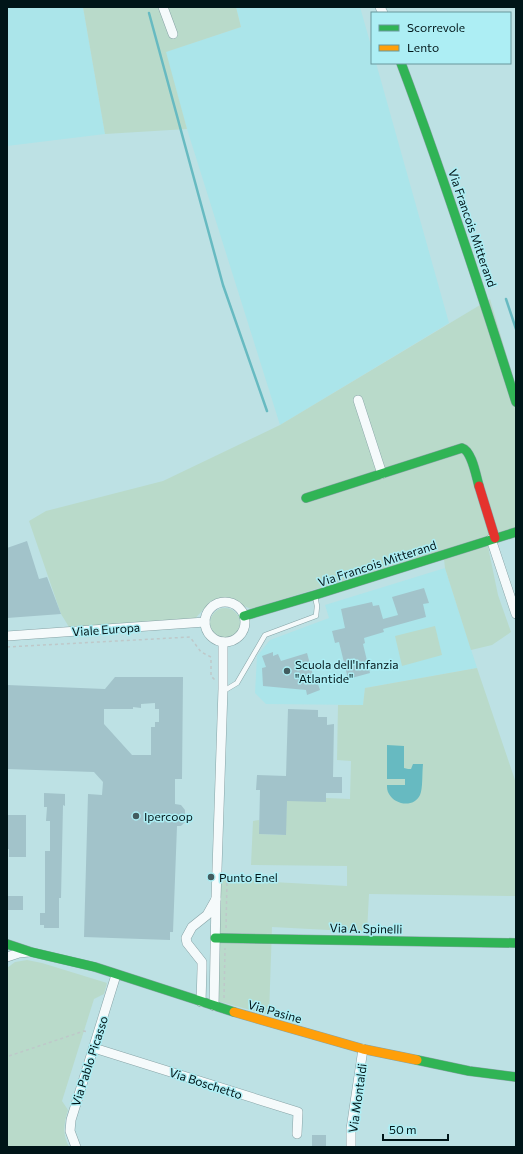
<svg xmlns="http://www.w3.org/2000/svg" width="523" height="1154" font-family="Commissioner,sans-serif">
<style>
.built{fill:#abe5ea}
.green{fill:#b9daca}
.water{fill:#67bac1}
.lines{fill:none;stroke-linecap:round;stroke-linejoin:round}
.stream{stroke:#67bac1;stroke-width:2.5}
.building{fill:#a2c3ca;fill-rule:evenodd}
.lane-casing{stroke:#87a3a6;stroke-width:5.5}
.street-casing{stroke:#87a3a6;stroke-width:10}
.fast-casing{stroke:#87a3a6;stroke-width:10}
.slow-casing{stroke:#87a3a6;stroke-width:10}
.jam-casing{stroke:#87a3a6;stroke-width:10}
.path{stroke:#bec8c9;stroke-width:1.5;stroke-dasharray:3 3;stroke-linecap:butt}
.lane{stroke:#f5fafb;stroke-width:4.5}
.street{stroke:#f5fafb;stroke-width:9}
.fast{stroke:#30b455;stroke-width:9}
.slow{stroke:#ff9f0a;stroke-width:9}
.jam{stroke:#e5322d;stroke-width:9}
.poi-dot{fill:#425c5f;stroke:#adeef4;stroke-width:1.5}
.labels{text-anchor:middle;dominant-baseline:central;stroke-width:3;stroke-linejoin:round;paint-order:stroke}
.street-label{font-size:12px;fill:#001518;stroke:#adeef4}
.poi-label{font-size:12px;fill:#001518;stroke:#adeef4;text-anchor:start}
</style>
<rect width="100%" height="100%" fill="#bde1e4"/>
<!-- built -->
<g class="built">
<polygon points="9,7 83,7 105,134 7,146 7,8"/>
<polygon points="236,7 360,7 372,49 372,63 376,63 449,323 280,425 187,129 165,52 241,27"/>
<polygon points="445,568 477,668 365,688 363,705 266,704 255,693 257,656 270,640 329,618 325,605"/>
</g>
<!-- green -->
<g class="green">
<polygon points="83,7 236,7 241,27 166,52 187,129 105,134"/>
<polygon points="490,299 516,387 516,528 486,537 498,595 511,632 492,645 471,650 445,568 443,550 251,609 225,598 211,601 192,622 69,627 61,614 29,521 46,511 163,481 280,425"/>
<circle cx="225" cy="623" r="15"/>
<polygon points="435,626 442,655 402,666 395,636"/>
<polygon points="477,668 516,783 516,896 369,894 367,932 272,927 269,1015 217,1001 219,879 347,886 347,866 251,865 253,821 259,820 259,834 285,835 287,801 326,798 350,799 351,761 337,760 338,705 363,705 365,688"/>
<path d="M27,960L42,963L107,983L104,994L94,999L62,1101L68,1110C64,1123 62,1134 69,1147H7V968L15,962Z"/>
</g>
<!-- water -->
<path class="water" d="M387,745L404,746V768L408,769H411L413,764H423C422,772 423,789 420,795C414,808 395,805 389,794C387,791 387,788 387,785H405V779H387Z"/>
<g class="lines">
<!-- stream -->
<g class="stream">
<polyline points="149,13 223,285 267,411"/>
<polyline points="506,299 516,329"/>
</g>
</g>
<!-- building -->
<g class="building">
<polygon points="27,541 39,579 47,577 61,614 7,618 7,548"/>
<polygon points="424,588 429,603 423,604 426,617 383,629 384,632 364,638 365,643 363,644 370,673 348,679 339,642 335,643 332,631 345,628 341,609 372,602 373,606 379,605 383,619 398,615 392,597"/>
<polygon points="273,652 273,656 278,654 281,661 307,653 313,675 315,675 320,690 307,695 306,690 263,686 262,668 266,667 262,656"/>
<path d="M115,677H183L182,779H175V804L181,805L185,810V822L181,826H177L173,932H170V940L84,937L88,794L102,795L103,782L94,772L7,769V685L105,689ZM155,703V709H159V722H155V727H151V755H132L104,724V709H133V707L141,708V704Z"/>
<polygon points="288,709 318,710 318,717 327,717 327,725 334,724 333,777 342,777 342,793 326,793 326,802 287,801 286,835 259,834 260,790 256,790 257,775 286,776"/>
<polygon points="44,793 65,794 65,806 63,805 61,898 59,898 59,928 44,928 44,925 40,925 40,913 45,913 45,851 50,851 50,821 46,821 47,807 44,807"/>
<polygon points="7,815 26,815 26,857 9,857 9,849 7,849"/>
<rect x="7" y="896" width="16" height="14"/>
<rect x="312" y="1135" width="14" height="12"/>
</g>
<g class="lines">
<defs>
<polyline id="lane" points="223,689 227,689 237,683 265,635 316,616 317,606 315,596"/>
<g id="street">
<polyline points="163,7 173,34"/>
<polyline points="380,7 383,13"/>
<polyline points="358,400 382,474"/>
<polyline points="491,539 516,614"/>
<circle cx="225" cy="622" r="20"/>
<polyline points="7,636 205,622"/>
<polyline points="216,899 223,689 223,642"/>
<polyline points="7,957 19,953 29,952"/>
<polyline points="201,1002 202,969 202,962 187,943 186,938 192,927 207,915 216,899 214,1006"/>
<polyline points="94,1048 298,1112 297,1134"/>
<polyline points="76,1147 70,1131 71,1120 116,975"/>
<polyline points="351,1147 351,1129 363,1049"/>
</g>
<g id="fast">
<path d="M401,63C443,175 480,288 516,402"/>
<path d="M306,498L462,448C472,451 476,476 479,486"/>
<polyline points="244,616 315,595 516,532"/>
<polyline points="215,938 516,943"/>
<polyline points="7,944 31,952 95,967 234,1012"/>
<polyline points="417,1060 469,1071 516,1077"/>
</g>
<polyline id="slow" points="234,1012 363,1049 417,1060"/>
<polyline id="jam" points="479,486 495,538"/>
</defs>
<!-- lane casing -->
<use href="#lane" class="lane-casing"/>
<!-- street casing -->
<use href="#street" class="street-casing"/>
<!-- fast casing -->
<use href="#fast" class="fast-casing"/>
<!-- slow casing -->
<use href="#slow" class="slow-casing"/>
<!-- jam casing -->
<use href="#jam" class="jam-casing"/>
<!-- path -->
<g class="path">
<polyline points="7,647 190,637 201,652 211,657 211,676 215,680"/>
<polyline points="226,928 227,880"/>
<polyline points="224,998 225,948"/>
<polyline points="9,1056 84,1031 88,1032"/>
</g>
<!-- lane -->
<use href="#lane" class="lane"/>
<!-- street -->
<use href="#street" class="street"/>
<!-- fast -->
<use href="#fast" class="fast"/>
<!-- slow -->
<use href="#slow" class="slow"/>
<!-- jam -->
<use href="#jam" class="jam"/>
</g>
<!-- markers -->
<g class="poi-dot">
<circle cx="287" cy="671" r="4"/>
<circle cx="136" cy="816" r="4"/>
<circle cx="211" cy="877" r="4"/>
</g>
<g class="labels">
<!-- street labels -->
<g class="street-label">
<text transform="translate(473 228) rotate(71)">Via Francois Mitterand</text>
<text transform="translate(377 563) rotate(-18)">Via Francois Mitterand</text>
<text transform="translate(106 629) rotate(-4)">Viale Europa</text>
<text transform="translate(366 928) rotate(1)">Via A. Spinelli</text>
<text transform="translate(275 1011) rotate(16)">Via Pasine</text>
<text transform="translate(89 1061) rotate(-72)">Via Pablo Picasso</text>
<text transform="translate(206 1083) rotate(18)">Via Boschetto</text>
<text transform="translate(357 1098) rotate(-82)">Via Montaldi</text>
</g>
<!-- poi labels -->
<g class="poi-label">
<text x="295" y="664">Scuola dell'Infanzia<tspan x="295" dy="14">"Atlantide"</tspan></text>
<text x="144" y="816">Ipercoop</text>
<text x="219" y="877">Punto Enel</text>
</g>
</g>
<!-- border -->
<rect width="523" height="1154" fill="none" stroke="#001518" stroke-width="16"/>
<!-- legend -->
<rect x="371" y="12" width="140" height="52" fill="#adeef4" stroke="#68979c"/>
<rect x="379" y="25" width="20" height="6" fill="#30b455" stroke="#68979c"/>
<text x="407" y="32" font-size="12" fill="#001518">Scorrevole</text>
<rect x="379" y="45" width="20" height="6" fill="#ff9f0a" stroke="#68979c"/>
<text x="407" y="52" font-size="12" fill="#001518">Lento</text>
<!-- scale -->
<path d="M383 1134v6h65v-6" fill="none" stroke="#001518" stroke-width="2"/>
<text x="389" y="1134" font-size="12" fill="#001518" stroke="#adeef4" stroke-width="3" paint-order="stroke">50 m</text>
</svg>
